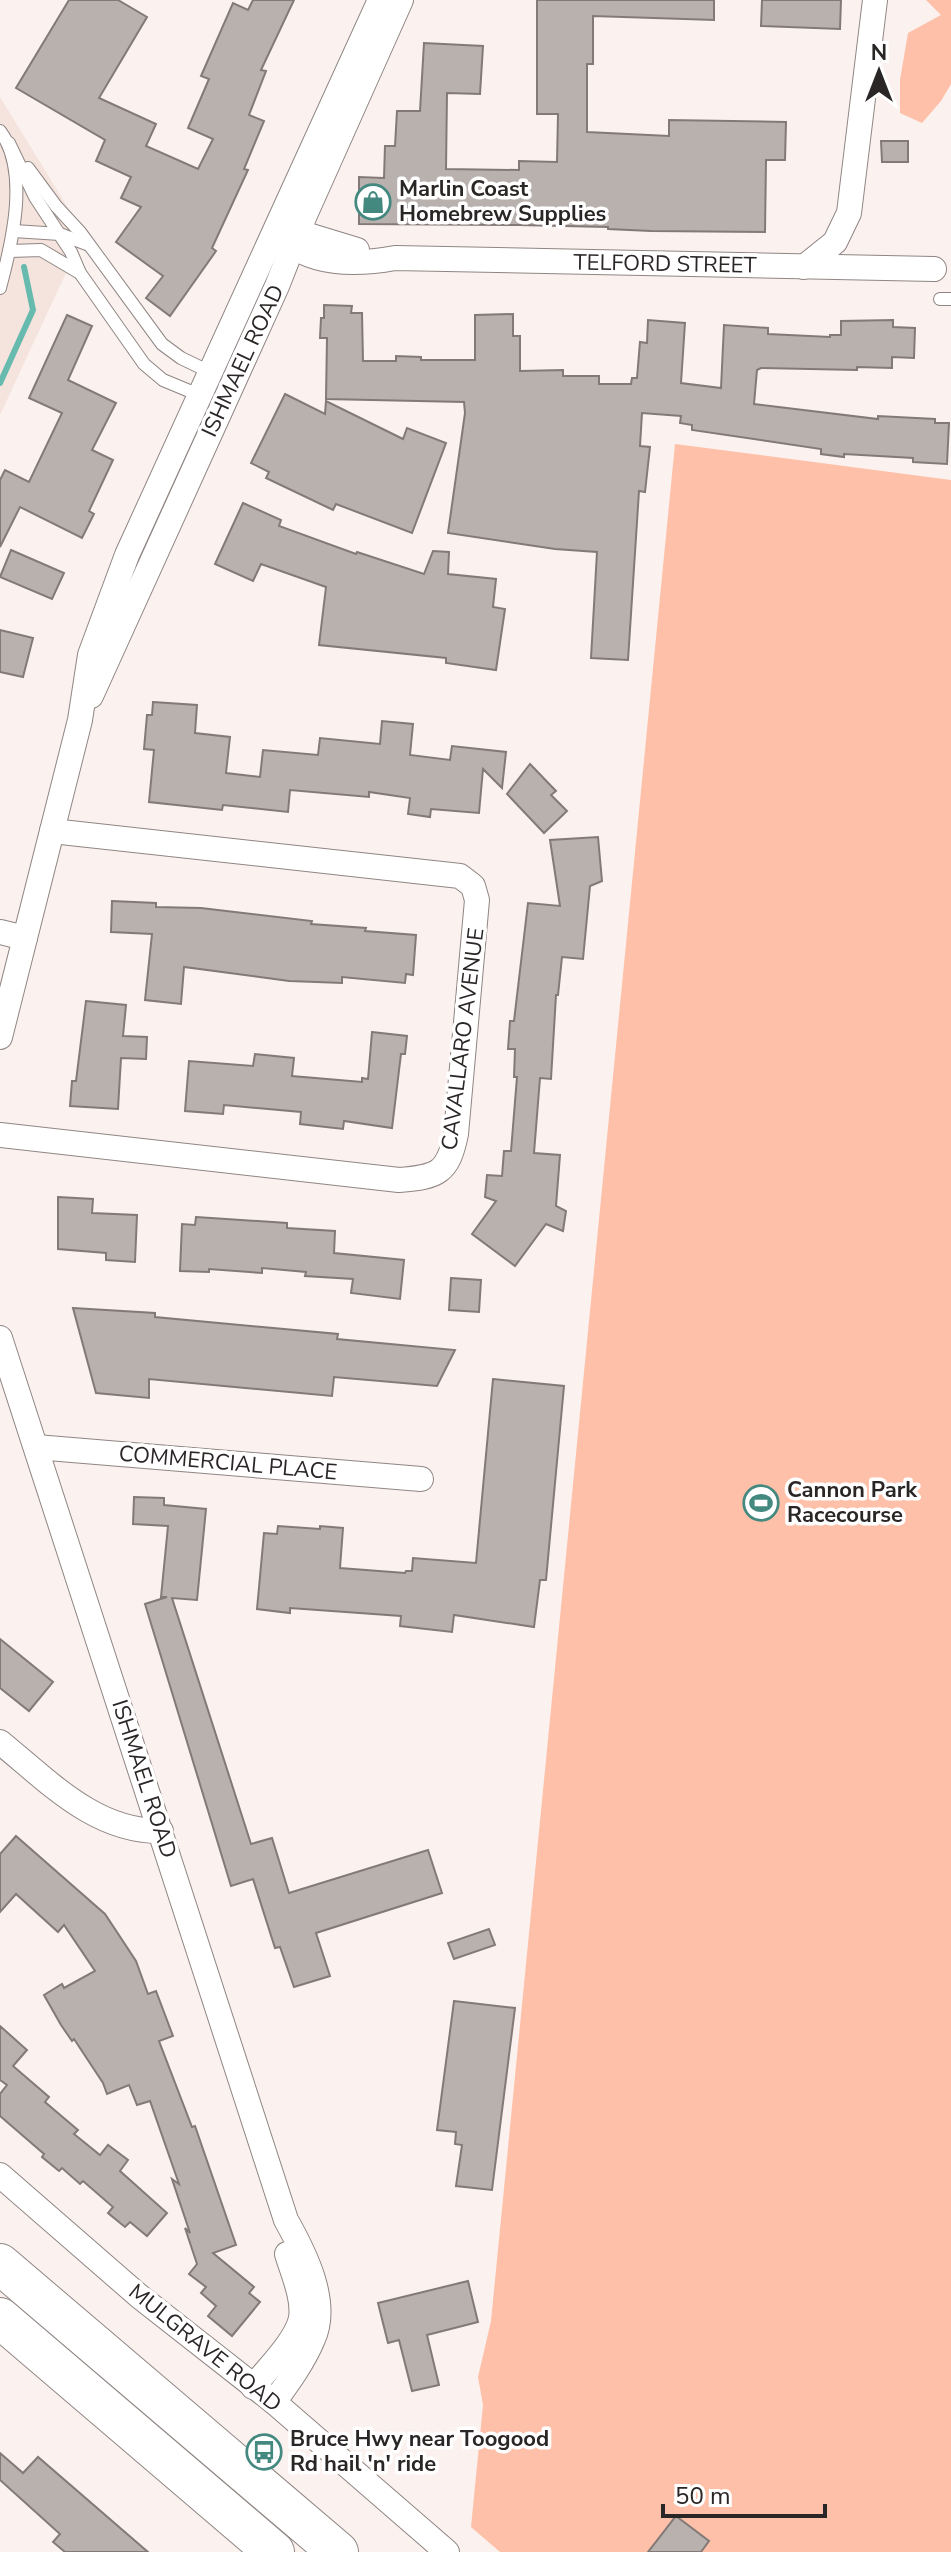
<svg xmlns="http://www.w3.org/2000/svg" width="951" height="2552" font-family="'Nunito Sans',sans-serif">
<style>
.built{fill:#f5e4de}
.green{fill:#fec0a9}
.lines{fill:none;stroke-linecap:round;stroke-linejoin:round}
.stream{stroke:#66baae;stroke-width:6}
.building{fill:#b9b1ae;stroke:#837a78;stroke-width:2}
.service-casing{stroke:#8f8683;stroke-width:14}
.minor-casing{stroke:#8f8683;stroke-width:26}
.primary-casing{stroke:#8f8683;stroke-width:42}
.service{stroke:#fff;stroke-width:12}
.minor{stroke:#fff;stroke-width:24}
.primary{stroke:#fff;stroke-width:40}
.labels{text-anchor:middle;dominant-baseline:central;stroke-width:7;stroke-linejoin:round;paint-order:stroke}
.poi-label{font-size:22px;font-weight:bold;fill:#2a2625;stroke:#fff;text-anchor:start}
.street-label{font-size:22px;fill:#2a2625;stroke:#fff}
</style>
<rect width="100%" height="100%" fill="#fbf1ee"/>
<!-- built -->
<polygon class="built" points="0,97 84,234 0,415"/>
<!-- green -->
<g class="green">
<polygon points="926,0 951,0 951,84 941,101 922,123 900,113 900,80 908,33 941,15"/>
<polygon points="675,444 951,480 951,2552 500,2552 471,2527 483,2405 478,2377 491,2321"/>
</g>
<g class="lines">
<!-- stream -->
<polyline class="stream" points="0,383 33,310 24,267"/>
</g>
<!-- building -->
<g class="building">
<polygon points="69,0 118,0 147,17 99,98 156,124 146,146 198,169 213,139 188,128 209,79 201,76 233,3 248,10 253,0 294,0 261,70 266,71 249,115 264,121 244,169 248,170 212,248 216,251 170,316 146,298 163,276 116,242 141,207 121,198 131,177 96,161 105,140 16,88"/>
<polygon points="537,0 714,0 714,20 593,16 593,64 587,64 587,132 669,136 669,120 786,122 785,160 766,160 765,232 651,231 608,229 608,227 518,225 359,224 359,177 384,178 385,146 395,146 397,111 420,111 424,43 483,46 480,94 447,93 446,169 519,170 519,161 557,162 558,114 537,114"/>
<polygon points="762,0 841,0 840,29 761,26"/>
<polygon points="881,141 908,141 908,162 882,162"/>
<polygon points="324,305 352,306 351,313 362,313 363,361 396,361 396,356 421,357 421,360 475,360 475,315 513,314 513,336 520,336 520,371 563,370 563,376 599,376 599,384 631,384 632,378 637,378 640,342 647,343 648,320 685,323 681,383 721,388 724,325 768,328 768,334 830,337 830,335 841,335 841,321 893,320 893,327 915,328 914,358 892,357 892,368 857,367 857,370 761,368 757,370 754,404 878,419 878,416 935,419 935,423 949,423 947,464 913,462 913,458 844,454 844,457 821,454 821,449 692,430 692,425 680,423 681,416 642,413 640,446 650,447 645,492 639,491 628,660 591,658 597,552 555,549 448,533 465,413 464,402 326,399 327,338 320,338 321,318 324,318"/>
<polygon points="67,315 92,326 68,380 116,403 92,450 113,460 89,511 94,514 82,538 20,507 0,547 0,480 5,470 29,482 62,413 29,398"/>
<polygon points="285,394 325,414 326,401 403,439 407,428 446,443 412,533 336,504 333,510 266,478 269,472 251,463"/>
<polygon points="243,503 281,520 279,526 356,554 357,552 424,574 433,551 449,552 448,574 496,579 493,607 505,609 496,670 446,663 446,658 319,645 326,587 261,564 253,581 215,564"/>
<polygon points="11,550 64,573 52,599 0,577"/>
<polygon points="0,630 33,638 23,677 0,672"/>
<polygon points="153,702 197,705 195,733 230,737 226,773 260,777 263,750 318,755 320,738 380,744 382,721 413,724 410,755 450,760 452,746 506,752 502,788 483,769 479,813 431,809 430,817 408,814 410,798 369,792 369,797 290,790 288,812 223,805 222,810 149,802 154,750 144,749 147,715 152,715"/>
<polygon points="530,764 556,791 551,795 567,811 544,833 507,794"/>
<polygon points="598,837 602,881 590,886 583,959 562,957 558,995 556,995 551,1079 540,1078 534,1153 560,1155 556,1206 566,1211 563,1231 546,1224 515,1266 472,1234 496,1201 485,1197 487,1175 502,1176 504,1151 511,1151 517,1077 514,1077 515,1049 508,1049 510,1021 514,1021 528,903 560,906 550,840"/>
<polygon points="112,901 156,903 156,907 201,908 312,921 311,924 366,928 365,931 416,935 413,975 406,974 405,983 342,977 342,983 289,981 184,967 181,1004 145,1000 152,934 111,932"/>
<polygon points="86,1001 126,1005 123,1036 147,1037 146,1059 121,1058 118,1109 70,1106 72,1081 76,1081"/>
<polygon points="372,1032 407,1036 405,1054 401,1054 392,1128 344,1121 343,1129 300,1124 301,1112 224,1105 223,1114 185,1111 189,1061 253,1066 255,1054 294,1058 292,1076 362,1082 362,1078 368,1079"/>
<polygon points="58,1197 93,1199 92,1213 137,1215 135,1262 106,1260 106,1253 58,1249"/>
<polygon points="196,1217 287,1223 287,1228 335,1231 334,1253 404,1260 400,1299 351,1293 353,1279 305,1276 306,1272 262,1268 262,1273 209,1269 209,1272 180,1271 182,1224 195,1225"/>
<polygon points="451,1278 481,1280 479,1312 449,1310"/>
<polygon points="73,1308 155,1313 155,1317 338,1334 337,1339 455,1350 437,1386 334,1377 332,1396 149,1379 149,1398 96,1393"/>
<polygon points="493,1379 564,1386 546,1580 540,1580 534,1627 454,1615 452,1632 400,1626 401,1616 290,1608 290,1613 257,1609 264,1533 277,1534 278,1526 320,1529 320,1526 343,1528 340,1568 405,1573 406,1571 412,1571 413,1558 476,1563"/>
<polygon points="134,1497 164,1498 164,1505 206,1509 197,1600 172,1598 251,1844 272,1838 289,1893 428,1850 442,1893 316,1933 330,1976 294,1987 280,1947 275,1948 253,1879 231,1886 145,1604 167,1597 161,1597 168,1526 133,1524"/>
<polygon points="0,1639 53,1682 29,1711 0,1688"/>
<polygon points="16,1836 105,1914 136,1961 148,1994 156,1991 173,2036 159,2041 192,2127 195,2126 236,2245 213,2253 254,2287 249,2293 260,2302 232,2336 208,2316 216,2306 201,2293 206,2287 189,2274 197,2264 185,2228 190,2233 172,2179 179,2184 150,2101 137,2105 129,2085 107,2094 103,2083 74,2039 72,2041 61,2025 44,1995 62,1984 64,1988 95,1971 64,1925 58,1932 16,1894 0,1912 0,1854"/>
<polygon points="489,1929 495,1945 454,1959 448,1943"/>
<polygon points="454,2001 515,2008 492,2190 456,2186 462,2145 455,2144 456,2132 437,2130"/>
<polygon points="0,2026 27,2050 13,2066 49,2097 45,2102 78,2130 74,2134 100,2155 108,2145 128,2160 120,2171 167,2213 147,2236 130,2222 125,2227 108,2213 113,2207 83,2181 80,2184 62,2168 59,2171 42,2157 44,2154 0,2116 0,2094 7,2085 0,2080"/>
<polygon points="468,2281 478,2322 427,2335 439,2385 412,2391 399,2340 388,2343 378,2303"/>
<polygon points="0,2453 23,2473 38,2457 148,2552 65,2552 53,2542 60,2534 0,2480"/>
<polygon points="676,2516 709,2541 701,2552 648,2552"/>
</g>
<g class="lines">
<defs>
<g id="service">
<path d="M0,131C30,171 12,243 0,288"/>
<polyline points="9,143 35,197 71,252 80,273 144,364 163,380 199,395"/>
<polyline points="28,168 56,206 80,232 162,344 181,358 210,372"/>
<polyline points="14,231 60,234 89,245"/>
<polyline points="10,251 41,250 80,273"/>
<polyline points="940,299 951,299"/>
</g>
<g id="minor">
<polyline points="284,231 298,232 357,250"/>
<path d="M282,238C312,266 357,265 395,258L934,269"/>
<polyline points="804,267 835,242 849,213 875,0"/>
<polyline points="91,696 277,286 305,215 401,0"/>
<polyline points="0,932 25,938"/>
<polyline points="0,1037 80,720 90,655 127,555 380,0"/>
<path d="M0,1135L399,1180C438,1177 448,1173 456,1134L477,900L473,886L460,876L52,831"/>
<path d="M0,1338L286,2220C304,2252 330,2302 313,2339C304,2361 288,2383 274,2402"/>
<polyline points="36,1447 421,1479"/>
<path d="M0,1742C48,1781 95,1832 161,1831"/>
<polyline points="0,2175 139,2296 274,2402 447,2552"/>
<path d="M253,2387C267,2369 297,2340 301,2318C304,2298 293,2274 287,2254"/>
</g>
<g id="primary">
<polyline points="0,2264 338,2552"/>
<polyline points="0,2318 274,2552"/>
</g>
</defs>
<!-- service casing -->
<use href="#service" class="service-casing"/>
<!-- minor casing -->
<use href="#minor" class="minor-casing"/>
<!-- primary casing -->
<use href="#primary" class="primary-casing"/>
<!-- service -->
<use href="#service" class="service"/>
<!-- minor -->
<use href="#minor" class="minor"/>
<!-- primary -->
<use href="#primary" class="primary"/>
</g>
<!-- icons -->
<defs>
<symbol id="shop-ring" viewBox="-11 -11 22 22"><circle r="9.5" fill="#fff" stroke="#448980" stroke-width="1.5"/><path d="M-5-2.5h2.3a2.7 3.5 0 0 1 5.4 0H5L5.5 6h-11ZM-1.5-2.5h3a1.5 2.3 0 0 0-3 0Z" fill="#448980"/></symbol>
<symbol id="stadium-ring" viewBox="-11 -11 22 22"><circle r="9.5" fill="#fff" stroke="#448980" stroke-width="1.5"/><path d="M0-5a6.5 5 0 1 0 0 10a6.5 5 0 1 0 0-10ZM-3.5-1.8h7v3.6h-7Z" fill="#448980"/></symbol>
<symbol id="bus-ring" viewBox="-11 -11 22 22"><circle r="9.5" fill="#fff" stroke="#448980" stroke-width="1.5"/><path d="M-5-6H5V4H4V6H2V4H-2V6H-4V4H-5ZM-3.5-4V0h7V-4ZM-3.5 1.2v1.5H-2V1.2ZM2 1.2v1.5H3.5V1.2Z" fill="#448980"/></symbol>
</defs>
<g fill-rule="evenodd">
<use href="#shop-ring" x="353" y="182" width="40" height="40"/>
<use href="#stadium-ring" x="741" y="1483" width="40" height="40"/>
<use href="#bus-ring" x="244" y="2432" width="40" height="40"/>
</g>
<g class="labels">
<!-- poi labels -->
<g class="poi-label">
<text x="399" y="189">Marlin Coast<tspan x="399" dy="25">Homebrew Supplies</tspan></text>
<text x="787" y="1490">Cannon Park<tspan x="787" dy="25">Racecourse</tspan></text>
<text x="290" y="2439">Bruce Hwy near Toogood<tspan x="290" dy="25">Rd hail 'n' ride</tspan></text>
</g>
<!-- street labels -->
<g class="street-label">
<text transform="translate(665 264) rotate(1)">TELFORD STREET</text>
<text transform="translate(243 361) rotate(-65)">ISHMAEL ROAD</text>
<text transform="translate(463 1039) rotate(-83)">CAVALLARO AVENUE</text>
<text transform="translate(228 1463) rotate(5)">COMMERCIAL PLACE</text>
<text transform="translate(144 1779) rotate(72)">ISHMAEL ROAD</text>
<text transform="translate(205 2348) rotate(39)">MULGRAVE ROAD</text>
</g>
</g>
<!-- north arrow -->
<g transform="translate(879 72)" stroke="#ffffff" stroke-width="6" paint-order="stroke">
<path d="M0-6L14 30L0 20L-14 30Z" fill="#2a2625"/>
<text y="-12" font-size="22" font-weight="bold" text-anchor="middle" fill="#2a2625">N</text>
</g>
<!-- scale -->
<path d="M663 2504v12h162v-12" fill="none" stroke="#2a2625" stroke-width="4"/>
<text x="675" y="2504" font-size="24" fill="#2a2625" stroke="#ffffff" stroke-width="6" paint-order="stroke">50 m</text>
</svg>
